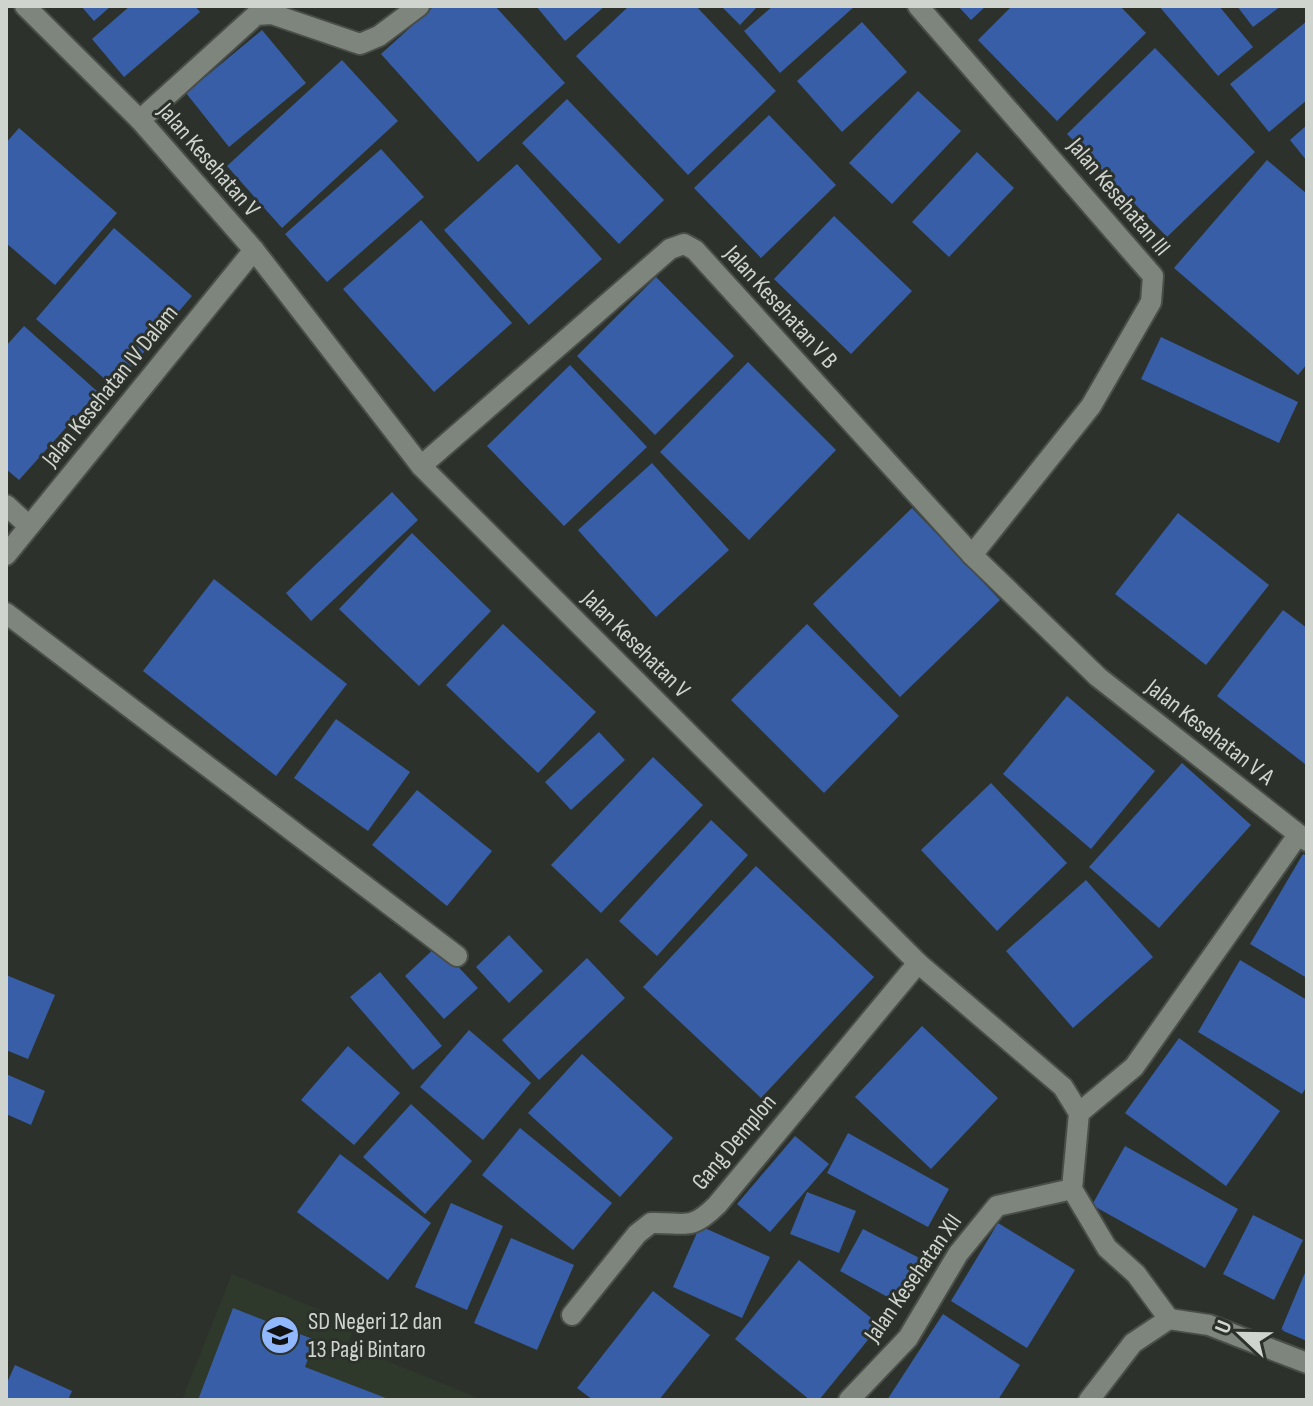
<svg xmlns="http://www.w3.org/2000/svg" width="1313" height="1406" font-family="'Sofia Sans Condensed',sans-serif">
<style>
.built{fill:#2e392c}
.building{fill:#385ea7}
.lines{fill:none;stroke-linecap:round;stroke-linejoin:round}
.service-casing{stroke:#494e48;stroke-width:24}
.minor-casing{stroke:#494e48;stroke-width:24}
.tertiary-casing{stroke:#494e48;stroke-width:24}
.service{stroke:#7e857c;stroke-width:20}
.minor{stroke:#7e857c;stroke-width:20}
.tertiary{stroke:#7e857c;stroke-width:20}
.labels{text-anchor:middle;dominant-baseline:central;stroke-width:6;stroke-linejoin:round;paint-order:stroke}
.street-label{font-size:24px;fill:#d0d4cf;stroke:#2c322b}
.poi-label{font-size:24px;fill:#d0d4cf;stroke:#2c322b;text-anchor:start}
</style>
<rect width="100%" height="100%" fill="#2c322b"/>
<!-- built -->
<polygon class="built" points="232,1274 355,1324 348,1345 483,1400 182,1400"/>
<!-- building -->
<g class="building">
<polygon points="81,6 111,6 94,21"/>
<polygon points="130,6 195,6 200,12 124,77 92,39"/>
<polygon points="434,6 495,6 565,83 478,162 381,54"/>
<polygon points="536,6 605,6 565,41"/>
<polygon points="629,6 696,6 776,91 688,175 576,56"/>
<polygon points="721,6 758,6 740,25"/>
<polygon points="773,6 855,6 780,73 744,31"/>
<polygon points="958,6 986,6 971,20"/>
<polygon points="1012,6 1120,6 1146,33 1057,121 978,40"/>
<polygon points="1159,6 1219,6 1253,47 1218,76"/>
<polygon points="1237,6 1281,6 1253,27"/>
<polygon points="1307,21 1307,100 1269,132 1230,84"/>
<polygon points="862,22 907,72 842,132 797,81"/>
<polygon points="262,30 306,83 229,147 186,93"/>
<polygon points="1155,48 1255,152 1167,237 1067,134"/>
<polygon points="342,60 398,121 282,228 227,166"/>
<polygon points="918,91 961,131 892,204 849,163"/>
<polygon points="567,99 664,200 619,244 522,143"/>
<polygon points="769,115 836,185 761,258 694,188"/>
<polygon points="1307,125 1307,161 1290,140"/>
<polygon points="19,128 117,213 55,285 6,243 6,143"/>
<polygon points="381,149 424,197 327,282 285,234"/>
<polygon points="977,152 1014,188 949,257 912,222"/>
<polygon points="1267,160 1307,194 1307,364 1298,375 1174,268"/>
<polygon points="517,164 602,259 529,325 444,230"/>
<polygon points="834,216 912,291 851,354 774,279"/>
<polygon points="421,220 512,323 434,392 343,289"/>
<polygon points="114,228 192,296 114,387 36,319"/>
<polygon points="656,277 734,356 655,435 577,356"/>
<polygon points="24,326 98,392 19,480 6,469 6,346"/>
<polygon points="1161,337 1298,402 1279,443 1141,379"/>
<polygon points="748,362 836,450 749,540 660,452"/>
<polygon points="570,365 647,447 564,526 487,446"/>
<polygon points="652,463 729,550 656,617 578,530"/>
<polygon points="392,492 418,520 311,621 286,593"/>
<polygon points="912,508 1000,600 900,697 813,604"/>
<polygon points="1178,513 1269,585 1206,665 1115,594"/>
<polygon points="412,533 491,611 419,686 339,609"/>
<polygon points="214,579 347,684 276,776 143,671"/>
<polygon points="1283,610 1307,628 1305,764 1217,696"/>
<polygon points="503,624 596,712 538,773 446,685"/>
<polygon points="807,624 899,716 824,793 731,700"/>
<polygon points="1067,696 1155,771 1091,849 1003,774"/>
<polygon points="336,719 410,772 368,831 294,778"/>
<polygon points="599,732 625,760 571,810 545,782"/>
<polygon points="653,757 703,805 601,913 551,865"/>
<polygon points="1182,763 1251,825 1159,928 1089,867"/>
<polygon points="991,783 1067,863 997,931 921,850"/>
<polygon points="417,790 492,851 447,906 372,845"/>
<polygon points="711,820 748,855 657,956 619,921"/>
<polygon points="1303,854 1307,856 1307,978 1250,944"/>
<polygon points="756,866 874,977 761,1098 643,987"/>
<polygon points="1086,880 1153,957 1073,1028 1006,951"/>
<polygon points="509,935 543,971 509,1003 476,967"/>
<polygon points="438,945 478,988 444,1019 405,976"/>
<polygon points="587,958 625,998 539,1080 502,1040"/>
<polygon points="1240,960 1307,1000 1307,1086 1302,1094 1198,1032"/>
<polygon points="380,972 442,1046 413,1070 350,997"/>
<polygon points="6,975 55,995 28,1059 6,1050"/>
<polygon points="922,1026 998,1098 931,1169 855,1097"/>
<polygon points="469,1030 531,1083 483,1140 420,1087"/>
<polygon points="1179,1038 1280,1111 1226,1186 1125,1113"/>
<polygon points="348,1046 400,1093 354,1145 301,1100"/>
<polygon points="582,1054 673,1138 620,1197 528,1113"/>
<polygon points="6,1074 45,1091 31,1125 6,1114"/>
<polygon points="411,1104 472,1161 425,1214 363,1157"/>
<polygon points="520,1128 612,1203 573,1250 482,1175"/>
<polygon points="848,1133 949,1189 928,1227 827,1173"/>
<polygon points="795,1136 829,1164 770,1232 737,1204"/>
<polygon points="1125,1146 1238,1209 1205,1268 1092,1205"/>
<polygon points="340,1154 431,1223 388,1280 297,1212"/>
<polygon points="807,1192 856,1211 839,1253 790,1234"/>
<polygon points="451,1203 503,1226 467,1310 415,1287"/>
<polygon points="1253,1215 1303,1240 1274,1300 1223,1274"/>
<polygon points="998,1223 1075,1270 1027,1348 951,1301"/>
<polygon points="700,1226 770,1257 742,1318 673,1287"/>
<polygon points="863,1229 927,1262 895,1301 840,1271"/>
<polygon points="511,1238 574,1265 537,1350 474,1323"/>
<polygon points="799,1260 880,1325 819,1400 810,1400 735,1339"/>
<polygon points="1307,1268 1307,1341 1281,1330"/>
<polygon points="653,1291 710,1335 659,1400 593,1400 577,1388"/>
<polygon points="233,1308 315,1340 305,1367 391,1400 198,1400"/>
<polygon points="943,1314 1020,1365 998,1400 887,1400"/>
<polygon points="15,1365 72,1391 68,1400 6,1400 6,1385"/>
</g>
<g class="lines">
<defs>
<polyline id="service" points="6,505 29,526"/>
<g id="minor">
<polyline points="25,6 140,120 254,250 421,466 918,963 1063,1087 1079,1113 1072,1189 1107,1248 1136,1274 1169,1319"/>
<polyline points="918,6 1153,276 1151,302 1091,406 972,555"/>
<polyline points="140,120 256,15 272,14 360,44 379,36 419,6"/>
<polyline points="421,466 670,249 684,244 695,250 972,555 1098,677 1307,841"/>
<polyline points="6,555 254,250"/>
<polyline points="6,613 457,956"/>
<polyline points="1079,1113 1134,1067 1298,835"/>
<path d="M572,1315L637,1234L651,1223C685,1222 690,1232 717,1205L918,963"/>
<polyline points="849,1400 908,1338 958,1254 997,1206 1072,1189"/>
</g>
<polyline id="tertiary" points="1089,1400 1133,1343 1169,1319 1209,1325 1307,1363"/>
</defs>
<!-- service casing -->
<use href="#service" class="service-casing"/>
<!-- minor casing -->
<use href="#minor" class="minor-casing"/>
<!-- tertiary casing -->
<use href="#tertiary" class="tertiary-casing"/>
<!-- service -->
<use href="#service" class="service"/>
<!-- minor -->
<use href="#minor" class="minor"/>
<!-- tertiary -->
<use href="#tertiary" class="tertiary"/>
</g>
<!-- icons -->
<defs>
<symbol id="school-disc" viewBox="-11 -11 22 22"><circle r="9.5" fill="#91b8fd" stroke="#2c322b"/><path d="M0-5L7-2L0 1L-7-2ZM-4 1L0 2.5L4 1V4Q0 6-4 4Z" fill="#111"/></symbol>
</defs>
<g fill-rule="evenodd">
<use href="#school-disc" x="258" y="1313" width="44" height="44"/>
</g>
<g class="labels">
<!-- street labels -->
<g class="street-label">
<text transform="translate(209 160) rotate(49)">Jalan Kesehatan V</text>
<text transform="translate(1119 197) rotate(50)">Jalan Kesehatan III</text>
<text transform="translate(781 307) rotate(48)">Jalan Kesehatan V B</text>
<text transform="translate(110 386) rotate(-51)">Jalan Kesehatan IV Dalam</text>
<text transform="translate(636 644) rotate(45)">Jalan Kesehatan V</text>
<text transform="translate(1210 732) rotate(38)">Jalan Kesehatan V A</text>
<text transform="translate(734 1142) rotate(-50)">Gang Demplon</text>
<text transform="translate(913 1278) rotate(-55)">Jalan Kesehatan XII</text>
</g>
<!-- poi labels -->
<g class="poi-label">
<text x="308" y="1321">SD Negeri 12 dan<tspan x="308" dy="28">13 Pagi Bintaro</tspan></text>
</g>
</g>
<!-- border -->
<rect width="1313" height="1406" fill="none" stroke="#d0d4cf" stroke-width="16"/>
<!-- north arrow -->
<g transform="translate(1241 1334) rotate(292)" stroke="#2c322b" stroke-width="6" paint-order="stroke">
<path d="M0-6L14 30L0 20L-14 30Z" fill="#d0d4cf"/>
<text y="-12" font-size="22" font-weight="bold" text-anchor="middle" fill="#d0d4cf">U</text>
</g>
</svg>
